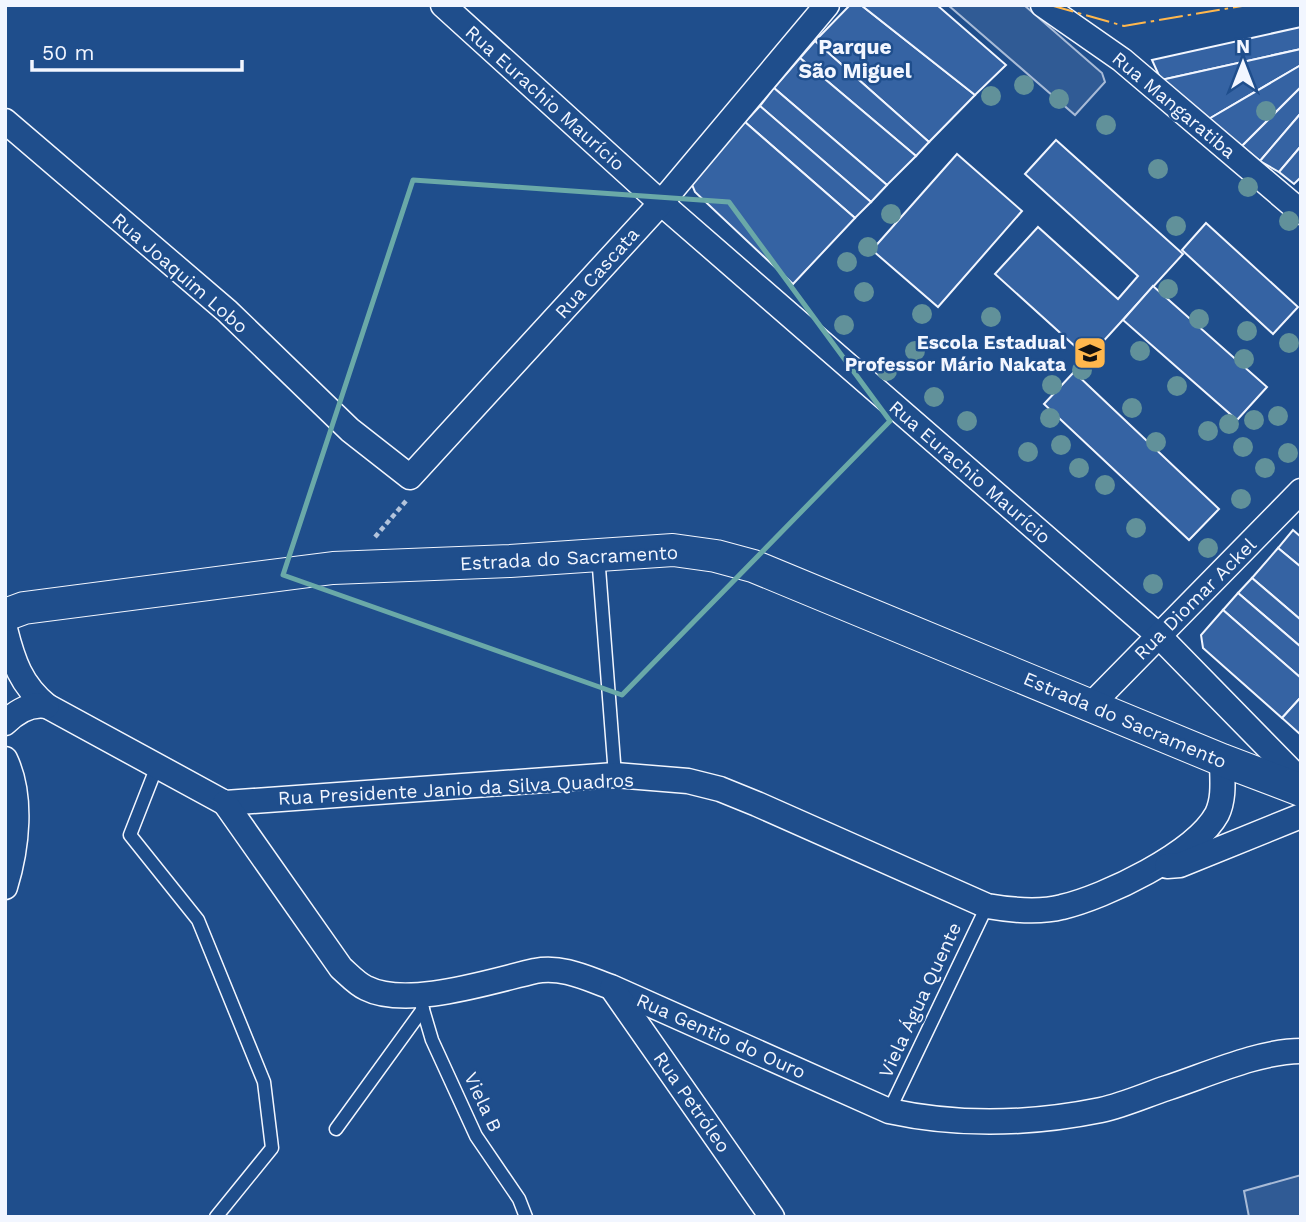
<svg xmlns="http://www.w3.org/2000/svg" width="1306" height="1222" font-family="'Work Sans',sans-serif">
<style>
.built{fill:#305b95;stroke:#a8bbd7;stroke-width:2}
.building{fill:#3563a3;stroke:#f2f6ff;stroke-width:2}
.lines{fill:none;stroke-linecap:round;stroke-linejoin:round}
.service-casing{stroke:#f2f6ff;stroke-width:15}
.minor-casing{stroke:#f2f6ff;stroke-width:27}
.tertiary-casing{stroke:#f2f6ff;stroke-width:34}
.path{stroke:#b3c4dc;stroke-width:4.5;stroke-dasharray:5 3.5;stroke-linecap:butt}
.service{stroke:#1f4e8c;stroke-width:12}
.minor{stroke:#1f4e8c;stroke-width:24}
.tertiary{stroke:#1f4e8c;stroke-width:32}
.power{stroke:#ffb74d;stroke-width:2;stroke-dasharray:24 5 3.5 5;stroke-linecap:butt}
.tree{fill:#61919a}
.marked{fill:none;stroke:#6aa9a8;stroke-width:5;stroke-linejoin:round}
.labels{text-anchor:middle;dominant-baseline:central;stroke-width:5;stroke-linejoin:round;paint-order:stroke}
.street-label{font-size:19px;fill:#f2f6ff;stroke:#1f4e8c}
.poi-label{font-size:19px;font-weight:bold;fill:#f2f6ff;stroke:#1f4e8c;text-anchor:end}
.neighbourhood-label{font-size:21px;font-weight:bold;fill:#f2f6ff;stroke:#1f4e8c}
</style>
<rect width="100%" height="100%" fill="#1f4e8c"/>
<!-- built -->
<g class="built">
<polygon points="948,5 1024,5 1102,73 1105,82 1075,115"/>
<polygon points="1301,1175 1301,1217 1249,1217 1244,1191"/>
</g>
<!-- building -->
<g class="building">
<polygon points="850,5 861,5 975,95 929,142 815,41"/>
<polygon points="861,5 937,5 1006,65 975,95"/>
<polygon points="1301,27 1301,49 1161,80 1152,60"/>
<polygon points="815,41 929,142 916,156 800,58"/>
<polygon points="1301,49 1301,65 1207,120 1161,80"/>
<polygon points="800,58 916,156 887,185 774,88"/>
<polygon points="1301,65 1301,87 1242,146 1207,120"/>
<polygon points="1301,87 1301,113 1260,161 1242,146"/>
<polygon points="774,88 887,185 871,202 760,106"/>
<polygon points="760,106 871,202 855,218 745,122"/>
<polygon points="1301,113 1301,146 1279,172 1260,161"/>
<polygon points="745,122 855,218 793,284 695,192 690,180"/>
<polygon points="1056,140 1183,254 1088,358 995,274 1038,227 1118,299 1138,276 1025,174"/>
<polygon points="1301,146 1301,177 1294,184 1279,172"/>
<polygon points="957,154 1022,211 938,307 872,250"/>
<polygon points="1206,223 1298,307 1273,334 1182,250"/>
<polygon points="1153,286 1267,387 1237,420 1123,320"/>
<polygon points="1074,372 1219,509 1189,540 1044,404"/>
<polygon points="1293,530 1301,537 1301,567 1278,548"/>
<polygon points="1278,548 1301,567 1301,620 1252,578"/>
<polygon points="1252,578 1301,620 1301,647 1238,593"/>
<polygon points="1238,593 1301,647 1301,678 1223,610"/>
<polygon points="1223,610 1301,678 1301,697 1282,718 1203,648 1201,635"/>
<polygon points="1301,697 1301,735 1282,718"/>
</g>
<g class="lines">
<defs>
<g id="service">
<polyline points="598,555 615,775"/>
<polyline points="157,766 130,835 198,920 264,1082 272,1148 216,1217"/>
<polyline points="419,996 432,1040 476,1136 519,1199 526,1217"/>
<polyline points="889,1111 987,906"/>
<polyline points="336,1129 423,1009"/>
</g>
<g id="minor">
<polyline points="443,5 661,203 1158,635 1301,781"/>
<polyline points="1043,5 1122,60 1301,212"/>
<polyline points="5,121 227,311 350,430 410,477 661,203 827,5"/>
<path d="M5,629C13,661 21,685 47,706L225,803L615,775L688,781L720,789L757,804L987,906C1010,910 1039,913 1062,907C1105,897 1195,854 1217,814C1225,797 1222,778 1222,760"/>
<polyline points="1090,706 1301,491"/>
<path d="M5,723C16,712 31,703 47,706"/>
<path d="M5,759C23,796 17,848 5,887"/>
<path d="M225,803L341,968C349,975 357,984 366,988C407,1009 491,981 535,971C563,966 586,978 611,987L889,1111C958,1126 1032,1124 1101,1110C1124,1105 1146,1095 1167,1088C1207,1075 1259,1051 1301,1051"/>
<polyline points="1167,866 1180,865 1301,816"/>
<polyline points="612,988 772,1217"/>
</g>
<polyline id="tertiary" points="5,615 24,608 333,568 510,561 673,550 716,556 753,566 1222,760 1301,790"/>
</defs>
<!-- service casing -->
<use href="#service" class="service-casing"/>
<!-- minor casing -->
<use href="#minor" class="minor-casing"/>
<!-- tertiary casing -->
<use href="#tertiary" class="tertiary-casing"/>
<!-- path -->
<polyline class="path" points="375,537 406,501"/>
<!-- service -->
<use href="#service" class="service"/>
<!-- minor -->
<use href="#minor" class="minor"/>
<!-- tertiary -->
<use href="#tertiary" class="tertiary"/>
<!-- power -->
<polyline class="power" points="1050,5 1124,26 1248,5"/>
</g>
<!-- trees -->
<g class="tree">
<circle cx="1024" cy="85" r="10"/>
<circle cx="991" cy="96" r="10"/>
<circle cx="1059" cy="99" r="10"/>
<circle cx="1266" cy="111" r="10"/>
<circle cx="1106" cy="125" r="10"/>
<circle cx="1158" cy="169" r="10"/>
<circle cx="1248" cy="187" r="10"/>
<circle cx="891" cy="214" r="10"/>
<circle cx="1289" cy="221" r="10"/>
<circle cx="1176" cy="226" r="10"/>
<circle cx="868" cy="247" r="10"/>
<circle cx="847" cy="262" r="10"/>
<circle cx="1168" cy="289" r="10"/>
<circle cx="864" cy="292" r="10"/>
<circle cx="922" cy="314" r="10"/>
<circle cx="991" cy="317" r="10"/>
<circle cx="1199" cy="319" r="10"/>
<circle cx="844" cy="325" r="10"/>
<circle cx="1247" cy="331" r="10"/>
<circle cx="1289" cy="343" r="10"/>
<circle cx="915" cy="351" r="10"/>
<circle cx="1140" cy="351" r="10"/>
<circle cx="1244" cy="359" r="10"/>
<circle cx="1082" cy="370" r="10"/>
<circle cx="887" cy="371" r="10"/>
<circle cx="1052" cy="385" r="10"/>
<circle cx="1177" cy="386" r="10"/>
<circle cx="934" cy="397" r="10"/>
<circle cx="1132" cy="408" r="10"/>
<circle cx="1278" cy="416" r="10"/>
<circle cx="1050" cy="418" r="10"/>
<circle cx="1254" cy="420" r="10"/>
<circle cx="967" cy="421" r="10"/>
<circle cx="1229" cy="424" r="10"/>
<circle cx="1208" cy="431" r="10"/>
<circle cx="1156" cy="442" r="10"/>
<circle cx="1061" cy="445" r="10"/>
<circle cx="1243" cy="447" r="10"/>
<circle cx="1028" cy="452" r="10"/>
<circle cx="1288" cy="453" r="10"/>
<circle cx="1079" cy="468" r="10"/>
<circle cx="1265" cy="468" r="10"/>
<circle cx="1105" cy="485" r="10"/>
<circle cx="1241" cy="499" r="10"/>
<circle cx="1136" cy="528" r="10"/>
<circle cx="1208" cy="548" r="10"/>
<circle cx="1153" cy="584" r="10"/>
</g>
<!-- marked area -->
<path class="marked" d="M413,180L729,202L890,421L622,695L283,575Z"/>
<!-- icons -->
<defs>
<symbol id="school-square" viewBox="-11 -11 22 22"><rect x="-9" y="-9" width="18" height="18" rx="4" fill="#ffb74d" stroke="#1f4e8c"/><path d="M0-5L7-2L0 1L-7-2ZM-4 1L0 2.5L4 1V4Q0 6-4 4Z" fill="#111"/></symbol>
</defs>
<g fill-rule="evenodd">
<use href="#school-square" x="1071" y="334" width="38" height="38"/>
</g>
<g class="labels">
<!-- street labels -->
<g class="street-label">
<text transform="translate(545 98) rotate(42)">Rua Eurachio Maurício</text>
<text transform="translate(1174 105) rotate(40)">Rua Mangaratiba</text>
<text transform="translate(180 273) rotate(41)">Rua Joaquim Lobo</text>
<text transform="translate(597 273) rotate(-48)">Rua Cascata</text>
<text transform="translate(970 472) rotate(41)">Rua Eurachio Maurício</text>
<text transform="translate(569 558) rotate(-3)">Estrada do Sacramento</text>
<text transform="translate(1195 599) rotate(-45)">Rua Diomar Ackel</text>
<text transform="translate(1125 720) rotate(23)">Estrada do Sacramento</text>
<text transform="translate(456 789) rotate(-3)">Rua Presidente Janio da Silva Quadros</text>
<text transform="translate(920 1000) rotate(-65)">Viela Água Quente</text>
<text transform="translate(721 1036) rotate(24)">Rua Gentio do Ouro</text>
<text transform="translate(483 1102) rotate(65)">Viela B</text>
<text transform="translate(692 1102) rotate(55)">Rua Petróleo</text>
</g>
<!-- poi labels -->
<g class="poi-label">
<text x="1066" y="342">Escola Estadual<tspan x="1066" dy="22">Professor Mário Nakata</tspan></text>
</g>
<!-- neighbourhood labels -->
<g class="neighbourhood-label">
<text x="855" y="46">Parque<tspan x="855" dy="24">São Miguel</tspan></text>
</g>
</g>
<!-- border -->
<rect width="1306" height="1222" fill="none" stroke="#f2f6ff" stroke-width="14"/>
<!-- north arrow -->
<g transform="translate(1243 63)" stroke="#1f4e8c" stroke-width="5" paint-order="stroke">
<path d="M0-5L12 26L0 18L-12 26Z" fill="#f2f6ff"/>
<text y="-10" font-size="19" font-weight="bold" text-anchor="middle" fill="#f2f6ff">N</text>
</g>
<!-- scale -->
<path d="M32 60v10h210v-10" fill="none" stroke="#f2f6ff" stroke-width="3.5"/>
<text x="42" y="60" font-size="21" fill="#f2f6ff" stroke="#1f4e8c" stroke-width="5" paint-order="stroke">50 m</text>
</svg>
